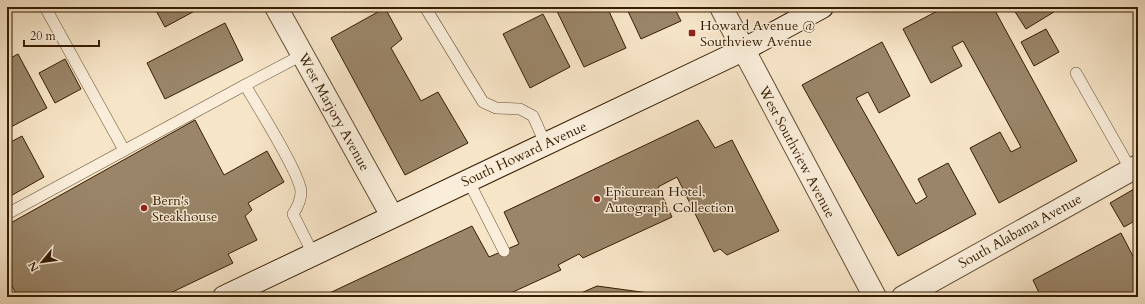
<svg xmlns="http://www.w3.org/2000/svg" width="1145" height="304" font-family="Cardo,serif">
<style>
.building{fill:#9a8569;stroke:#361d02}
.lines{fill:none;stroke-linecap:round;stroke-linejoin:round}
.lane-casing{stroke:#664f34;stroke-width:12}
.street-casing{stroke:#664f34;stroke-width:24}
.secondary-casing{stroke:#361d02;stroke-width:24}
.lane{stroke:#faeedb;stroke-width:11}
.street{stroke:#faeedb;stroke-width:22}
.secondary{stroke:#faeedb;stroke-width:22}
.poi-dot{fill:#8f2418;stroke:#faeedb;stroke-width:1.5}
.labels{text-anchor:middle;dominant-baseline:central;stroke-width:3;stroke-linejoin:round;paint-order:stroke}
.poi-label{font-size:14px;fill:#361d02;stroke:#faeedb;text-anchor:start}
.street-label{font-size:14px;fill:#361d02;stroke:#faeedb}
</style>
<rect width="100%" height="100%" fill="#f7e5c8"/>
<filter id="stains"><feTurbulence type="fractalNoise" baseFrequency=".005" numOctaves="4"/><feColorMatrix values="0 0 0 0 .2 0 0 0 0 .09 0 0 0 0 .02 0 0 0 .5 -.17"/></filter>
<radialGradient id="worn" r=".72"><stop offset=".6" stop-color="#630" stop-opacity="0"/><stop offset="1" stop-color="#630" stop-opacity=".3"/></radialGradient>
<!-- building -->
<g class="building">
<polygon points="154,7 202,7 165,27"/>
<polygon points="348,7 360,7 351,12"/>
<polygon points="555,7 607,7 626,48 584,67"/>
<polygon points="626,7 674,7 681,21 641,39"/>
<polygon points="945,7 993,7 1077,161 999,203 970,148 1000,132 1011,152 1021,147 963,41 952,47 962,66 931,83 903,29"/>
<polygon points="1012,7 1062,7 1026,29"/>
<polygon points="1072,7 1084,7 1075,12"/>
<polygon points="385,8 402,39 391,48 421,101 438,92 468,143 405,175 331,38"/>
<polygon points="543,14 570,67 530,88 503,34"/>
<polygon points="225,23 243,60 165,99 147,63"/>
<polygon points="1046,29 1059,52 1034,66 1021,42"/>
<polygon points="882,42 910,96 879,113 868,92 856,98 916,204 927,197 918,179 948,163 976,214 898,256 802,85"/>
<polygon points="18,54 47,108 7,129 7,60"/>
<polygon points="65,59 81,89 55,103 39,73"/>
<polygon points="195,120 224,175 267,151 284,182 248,203 252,210 245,216 257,240 228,254 233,263 162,297 145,297 143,292 132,297 18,297 7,277 7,225"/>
<polygon points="698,120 715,148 732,140 779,231 727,255 720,249 714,252 677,177 658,187 672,217 583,258 579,254 558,265 561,270 502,297 321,297 472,226 489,257 519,244 504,212"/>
<polygon points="22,136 44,177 7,198 7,144"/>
<polygon points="1134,189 1138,196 1138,219 1124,227 1110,203"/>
<polygon points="1121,233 1138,266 1138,297 1041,297 1033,280"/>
<polygon points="597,286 678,297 572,297"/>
</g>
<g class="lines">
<defs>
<g id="lane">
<polyline points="45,7 124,150"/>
<polyline points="425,7 483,102 496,108 520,109 533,116 545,143"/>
<path d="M302,55L245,85C256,104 301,175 301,192C301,200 297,208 293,214L313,254"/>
<polyline points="1076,73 1131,170"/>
<polyline points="468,180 504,251"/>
<polyline points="7,214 245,85"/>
</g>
<g id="street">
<polyline points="276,7 392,216"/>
<polyline points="721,7 875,297"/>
<polyline points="903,297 1138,166"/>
</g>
<polyline id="secondary" points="224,297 743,50 822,7"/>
</defs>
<!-- lane casing -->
<use href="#lane" class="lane-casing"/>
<!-- street casing -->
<use href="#street" class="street-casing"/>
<!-- secondary casing -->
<use href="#secondary" class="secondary-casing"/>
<!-- lane -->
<use href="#lane" class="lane"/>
<!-- street -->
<use href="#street" class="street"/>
<!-- secondary -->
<use href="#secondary" class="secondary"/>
</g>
<!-- markers -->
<g class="poi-dot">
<rect x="688" y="29" width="8" height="8" rx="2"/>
<circle cx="597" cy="199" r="4"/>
<circle cx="144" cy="208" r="4"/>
</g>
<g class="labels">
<!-- poi labels -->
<g class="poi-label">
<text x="700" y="25">Howard Avenue @<tspan x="700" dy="16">Southview Avenue</tspan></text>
<text x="605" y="191">Epicurean Hotel,<tspan x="605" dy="16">Autograph Collection</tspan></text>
<text x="152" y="200">Bern's<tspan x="152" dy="16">Steakhouse</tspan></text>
</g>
<!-- street labels -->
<g class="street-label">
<text transform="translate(334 112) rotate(61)">West Marjory Avenue</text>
<text transform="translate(797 152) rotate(62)">West Southview Avenue</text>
<text transform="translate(524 154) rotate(-25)">South Howard Avenue</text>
<text transform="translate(1020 231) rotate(-29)">South Alabama Avenue</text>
</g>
</g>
<!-- margin -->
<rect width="1145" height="304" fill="none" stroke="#f7e5c8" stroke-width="24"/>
<rect x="8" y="8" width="1129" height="288" fill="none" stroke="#361d02" stroke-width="2"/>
<rect x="12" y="12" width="1121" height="280" fill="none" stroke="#361d02"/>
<!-- north arrow -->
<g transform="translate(42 262) rotate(241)" stroke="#faeedb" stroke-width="3" paint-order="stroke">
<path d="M0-3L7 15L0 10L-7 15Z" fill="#361d02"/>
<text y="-6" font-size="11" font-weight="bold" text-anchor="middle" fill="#361d02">N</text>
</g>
<!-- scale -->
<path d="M24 40v6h75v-6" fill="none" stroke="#361d02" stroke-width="2"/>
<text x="30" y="40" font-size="12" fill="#361d02" stroke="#faeedb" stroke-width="3" paint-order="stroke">20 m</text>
<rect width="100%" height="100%" filter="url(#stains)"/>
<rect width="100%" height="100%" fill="url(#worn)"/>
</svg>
